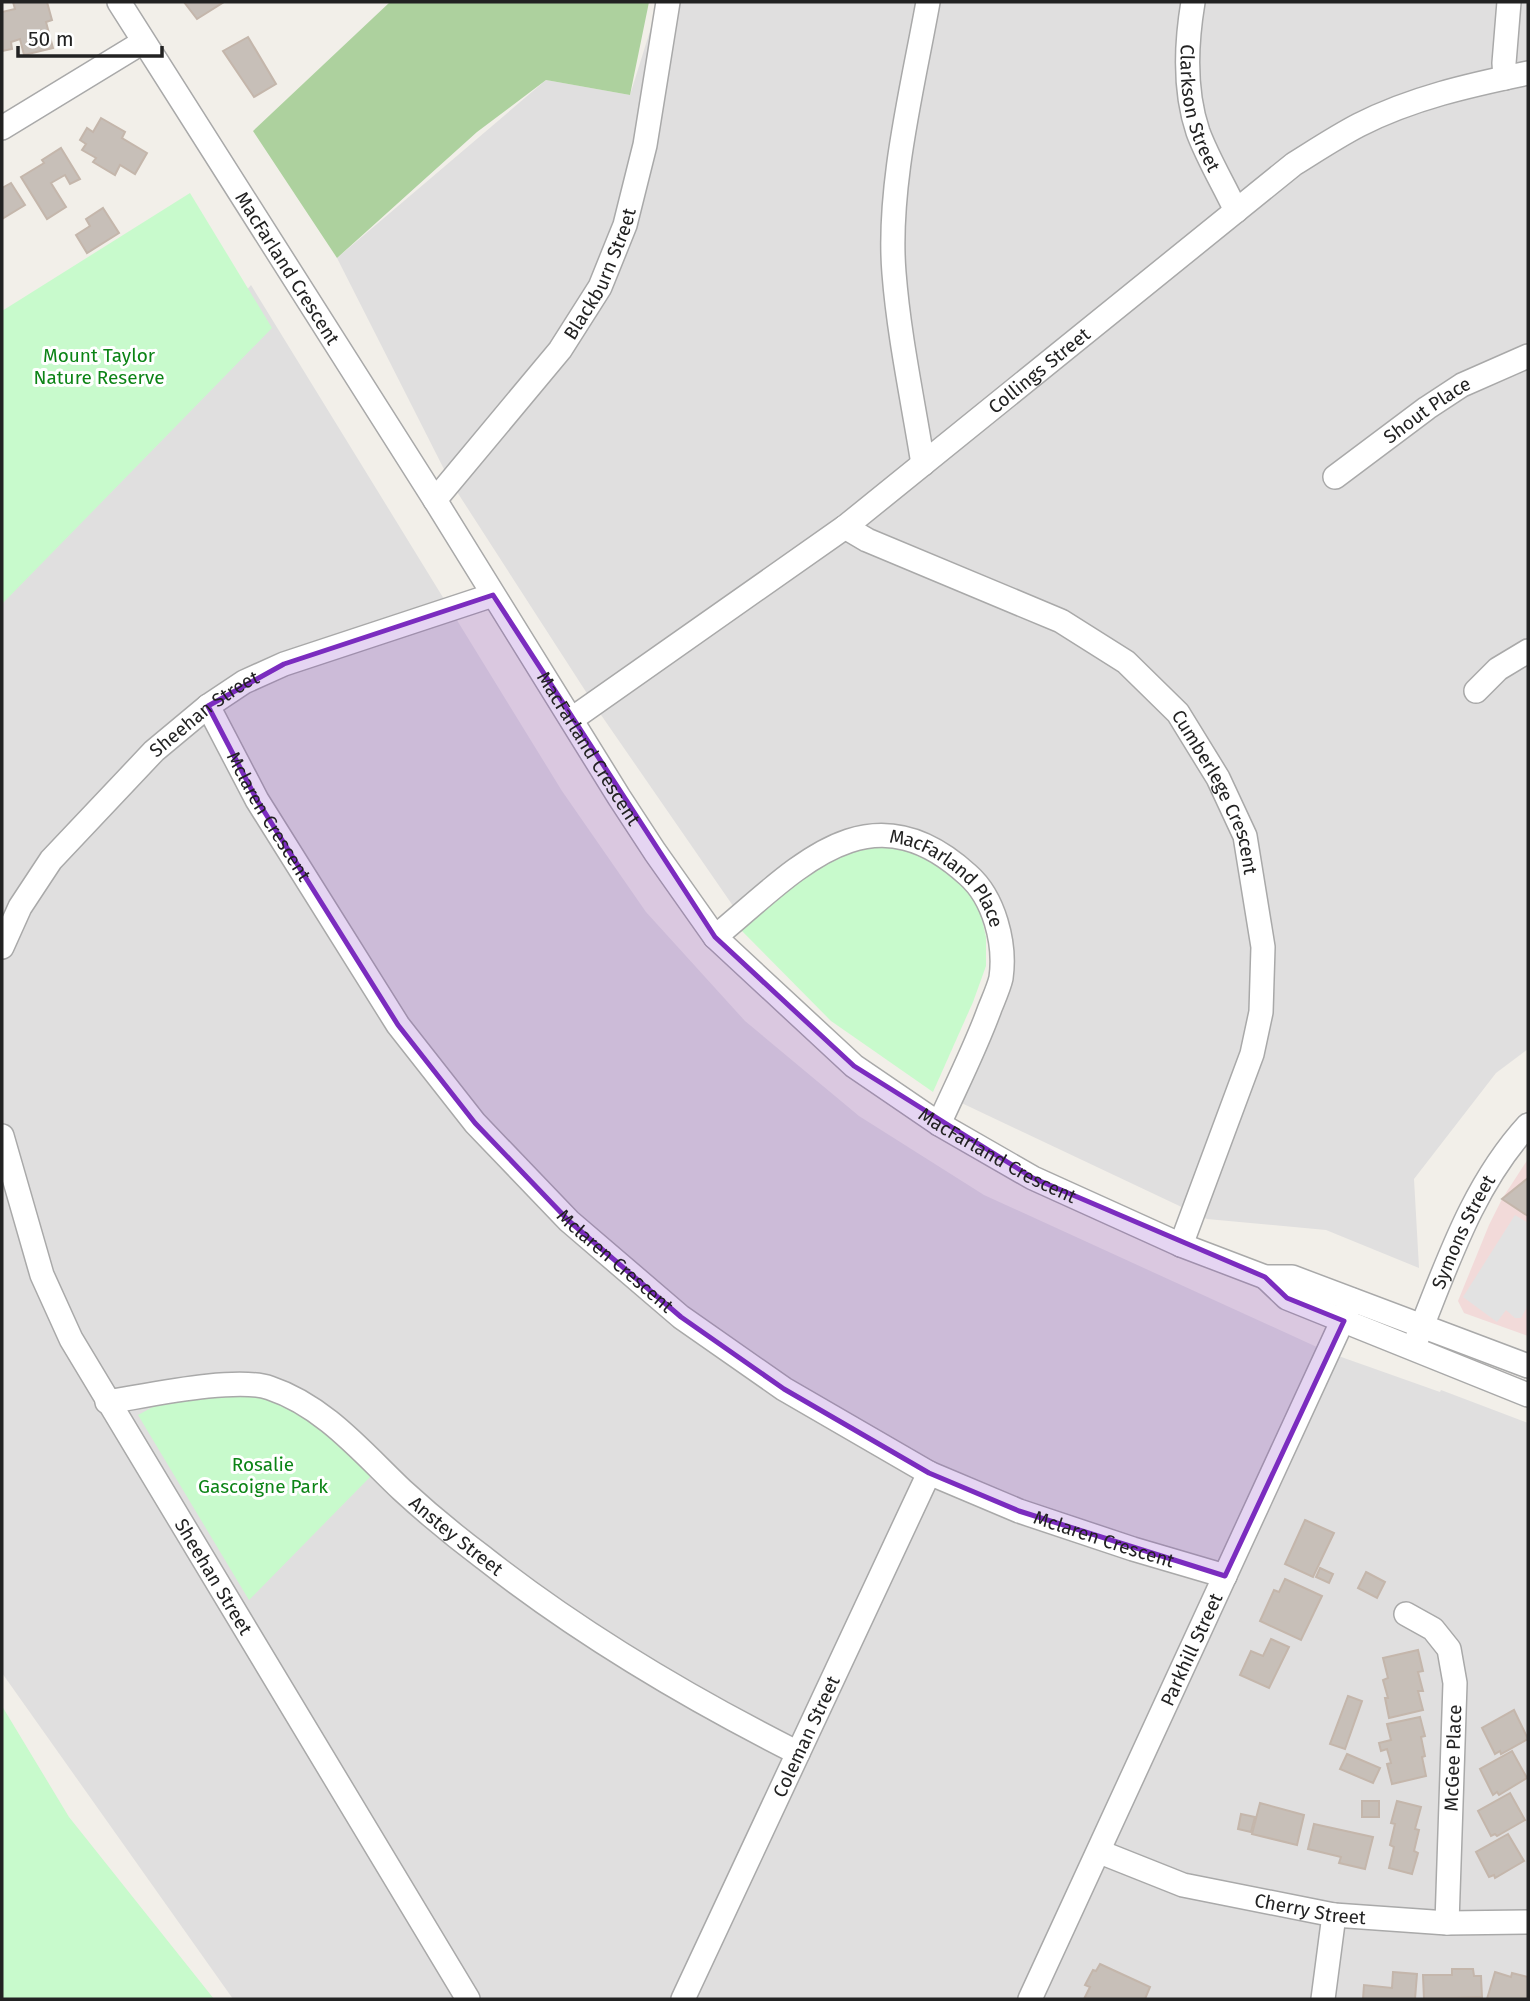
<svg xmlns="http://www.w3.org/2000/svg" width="1530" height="2001" font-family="'Fira Sans',sans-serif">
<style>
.residential{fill:#e0dfdf}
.commercial{fill:#f2dad9}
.forest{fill:#add19e}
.park{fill:#c8facc}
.parking{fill:#e2e2e2}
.building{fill:#c7bfb8;stroke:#c4b6ab;stroke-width:2}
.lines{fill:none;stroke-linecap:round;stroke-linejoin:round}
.minor-casing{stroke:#a9a9a9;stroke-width:26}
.minor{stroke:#fff;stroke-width:23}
.marked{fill:#7b2cbf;fill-opacity:0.2;stroke:#7b2cbf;stroke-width:5;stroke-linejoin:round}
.labels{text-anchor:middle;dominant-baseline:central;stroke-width:6;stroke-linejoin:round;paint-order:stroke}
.street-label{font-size:19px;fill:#222;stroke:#fff}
.park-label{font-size:19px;fill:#0c8416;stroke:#fff}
</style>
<rect width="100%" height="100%" fill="#f2efe9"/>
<!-- residential -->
<g class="residential">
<polygon points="659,2 1528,2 1528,1049 1496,1073 1414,1179 1419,1268 1326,1230 1207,1219 951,1098 1001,978 992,910 823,852 740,916 599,712 450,481 337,258 546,80 630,95"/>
<polygon points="251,285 562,791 646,912 745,1021 859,1116 984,1195 1330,1353 1440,1392 1441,1390 1528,1423 1528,1999 233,1999 2,1673 2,571"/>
</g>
<!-- commercial -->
<polygon class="commercial" points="1528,1159 1528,1336 1464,1313 1458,1301 1489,1225 1502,1199"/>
<!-- forest -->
<polygon class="forest" points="390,2 649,2 630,95 546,80 477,132 337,258 253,131"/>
<!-- park -->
<g class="park">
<polygon points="190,193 272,328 2,604 2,311"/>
<polygon points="853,847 913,847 961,879 979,906 986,937 986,966 973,1002 933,1092 831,1021 741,930 822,862"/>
<polygon points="263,1392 298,1404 375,1472 249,1600 138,1415 162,1402"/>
<polygon points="2,1706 69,1817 214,1999 2,1999"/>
</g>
<!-- parking -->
<polygon class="parking" points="1515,1215 1528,1223 1528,1305 1521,1318 1515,1318 1506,1310 1497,1322 1463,1297"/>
<!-- building -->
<g class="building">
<polygon points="13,2 47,2 52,20 46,22 53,48 24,55 20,39 11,42 12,49 2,51 2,12 15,9"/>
<polygon points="184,2 224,2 197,19"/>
<polygon points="248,37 276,84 254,97 223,51"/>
<polygon points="101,118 125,132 122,138 147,153 135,174 120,165 115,175 93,162 96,158 82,150 86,144 80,140 87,128 93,132"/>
<polygon points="61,148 80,179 70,184 65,175 51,183 66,207 47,219 21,177 44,163 42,160"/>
<polygon points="11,183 25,205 2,219 2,188"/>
<polygon points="103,208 119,233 87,253 76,235 90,226 86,219"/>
<polygon points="1528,1178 1528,1216 1502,1199"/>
<polygon points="1305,1520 1334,1533 1313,1577 1285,1564"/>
<polygon points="1320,1568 1333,1574 1329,1583 1316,1577"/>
<polygon points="1366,1572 1385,1582 1377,1598 1358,1588"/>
<polygon points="1285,1579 1322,1596 1301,1640 1260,1621 1274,1590 1279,1592"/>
<polygon points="1271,1639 1289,1647 1269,1688 1240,1675 1251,1651 1263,1656"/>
<polygon points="1418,1650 1423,1671 1418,1672 1423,1691 1418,1691 1423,1710 1389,1718 1385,1698 1388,1698 1383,1680 1388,1678 1383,1658"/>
<polygon points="1348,1696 1362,1701 1345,1749 1330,1744"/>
<polygon points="1514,1710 1528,1739 1501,1754 1500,1751 1495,1754 1482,1728"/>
<polygon points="1420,1717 1425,1736 1421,1737 1425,1756 1422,1757 1426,1776 1392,1784 1387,1764 1391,1763 1387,1749 1381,1751 1379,1743 1391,1740 1387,1724"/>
<polygon points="1512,1751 1527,1778 1499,1795 1497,1792 1493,1795 1480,1769"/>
<polygon points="1347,1754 1380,1768 1373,1783 1340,1769"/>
<polygon points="1510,1793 1525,1820 1497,1836 1495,1834 1491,1836 1478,1811"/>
<rect x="1362" y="1801" width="17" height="16"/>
<polygon points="1397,1801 1421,1807 1415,1829 1419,1830 1414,1851 1418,1853 1412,1874 1389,1868 1394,1847 1390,1845 1395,1824 1391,1823"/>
<polygon points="1260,1803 1304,1815 1297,1845 1252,1834"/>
<polygon points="1241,1814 1255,1817 1251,1832 1238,1829"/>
<polygon points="1314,1824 1373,1837 1365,1869 1339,1863 1341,1857 1308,1849"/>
<polygon points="1508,1834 1524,1861 1495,1878 1494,1875 1489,1877 1476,1852"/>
<polygon points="1100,1964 1150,1987 1145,1999 1084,1999 1090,1987 1085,1985 1093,1970 1096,1971"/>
<polygon points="1452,1969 1473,1969 1474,1976 1481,1976 1482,1997 1424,1999 1423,1975 1452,1975"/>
<polygon points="1393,1972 1417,1974 1415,1999 1363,1999 1364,1985 1392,1988"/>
<polygon points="1495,1972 1511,1977 1512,1973 1528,1977 1528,1999 1487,1999"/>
</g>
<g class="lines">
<defs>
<g id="minor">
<path id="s1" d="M119,2L435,500L619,797L655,852L715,937L854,1066L939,1124L1033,1178L1181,1245L1265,1277H1292L1528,1366"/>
<path id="s2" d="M1193,2C1186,44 1184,91 1198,132C1208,159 1224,185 1236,211"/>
<polyline points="1505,78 1504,63 1509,2"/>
<polyline points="2,128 143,42"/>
<path d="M923,464C913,401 899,337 894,273C887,188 913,86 928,2"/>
<path id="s3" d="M1335,477L1427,408L1462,385L1528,356"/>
<path id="s4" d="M435,500L560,350L600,287L625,225L645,145L668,2"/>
<path id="s5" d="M845,527L867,540L1061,621L1126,662L1178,713L1218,778L1245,836L1263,947L1261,1012L1252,1054L1181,1245"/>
<polyline points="1476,691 1498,669 1528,651"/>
<path id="s6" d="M208,706L257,800L398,1025L475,1123L569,1221L681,1317L784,1389L929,1473L1019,1511L1133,1549L1225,1576"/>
<path id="s7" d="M572,719L845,527L1294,164C1315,151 1336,137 1359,125C1412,98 1470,85 1528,73"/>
<path id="s8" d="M715,937C795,871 868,783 968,875C994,898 1006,943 1001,978C999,987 994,998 990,1008C976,1047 956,1086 939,1124"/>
<path id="s9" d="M2,947L20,907L51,860L154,751L208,706L244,682L284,664L493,595"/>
<path id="s10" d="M2,1136L42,1275L71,1339L468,1999"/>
<polyline points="1265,1277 1287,1298 1528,1395"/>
<path id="s11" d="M1416,1341C1447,1265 1472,1186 1528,1125"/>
<path id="s12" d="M107,1402C146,1396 236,1376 270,1388C324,1406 362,1452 402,1490C428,1514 456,1537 484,1558C582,1635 687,1697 798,1753"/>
<polyline points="1406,1614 1433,1629 1449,1649 1455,1683 1447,1923"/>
<path id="s13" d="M1100,1852L1183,1885L1334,1915L1447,1923L1528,1922"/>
<path id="s14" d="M683,1999L929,1473"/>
<path id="s15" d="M1030,1999L1352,1300"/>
<polyline points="1323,1999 1334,1915"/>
</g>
</defs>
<!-- minor casing -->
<use href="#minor" class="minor-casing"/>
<!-- minor -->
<use href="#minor" class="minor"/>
</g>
<!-- marked area -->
<path class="marked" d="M493,595L715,937L854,1066L1033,1178L1265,1277L1287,1298L1344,1321L1225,1576L1019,1511L929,1473L784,1389L681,1317L569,1221L475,1123L398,1025L257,800L208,706L284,664Z"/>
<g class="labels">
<!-- street labels -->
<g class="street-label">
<text stroke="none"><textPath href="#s2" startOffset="108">Clarkson Street</textPath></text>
<text stroke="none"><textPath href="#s1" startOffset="315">MacFarland Crescent</textPath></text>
<text stroke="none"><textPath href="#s4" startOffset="282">Blackburn Street</textPath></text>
<text stroke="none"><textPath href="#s7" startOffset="583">Collings Street</textPath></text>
<text stroke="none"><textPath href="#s3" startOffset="114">Shout Place</textPath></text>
<text stroke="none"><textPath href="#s9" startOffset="313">Sheehan Street</textPath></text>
<text stroke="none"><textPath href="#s1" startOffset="882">MacFarland Crescent</textPath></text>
<text stroke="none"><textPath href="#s5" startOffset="474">Cumberlege Crescent</textPath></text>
<text stroke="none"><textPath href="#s6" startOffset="126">Mclaren Crescent</textPath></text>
<text stroke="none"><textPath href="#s8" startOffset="282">MacFarland Place</textPath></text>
<text stroke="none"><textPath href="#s1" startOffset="1468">MacFarland Crescent</textPath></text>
<text stroke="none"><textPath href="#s11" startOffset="119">Symons Street</textPath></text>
<text stroke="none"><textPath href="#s6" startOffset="693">Mclaren Crescent</textPath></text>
<text stroke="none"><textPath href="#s12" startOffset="404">Anstey Street</textPath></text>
<text stroke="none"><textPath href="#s6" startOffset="1260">Mclaren Crescent</textPath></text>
<text stroke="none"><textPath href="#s10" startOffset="492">Sheehan Street</textPath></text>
<text stroke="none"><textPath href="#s15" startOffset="385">Parkhill Street</textPath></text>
<text stroke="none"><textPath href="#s14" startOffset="290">Coleman Street</textPath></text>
<text transform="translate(1453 1758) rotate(-88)">McGee Place</text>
<text stroke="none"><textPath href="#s13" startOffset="219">Cherry Street</textPath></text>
</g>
<!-- park labels -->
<g class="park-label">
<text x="99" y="355">Mount Taylor<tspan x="99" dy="22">Nature Reserve</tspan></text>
<text x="263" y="1464">Rosalie<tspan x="263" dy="22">Gascoigne Park</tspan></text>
</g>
</g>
<!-- border -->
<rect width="1530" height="2001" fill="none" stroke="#222222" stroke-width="7"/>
<!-- scale -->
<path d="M18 46v10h144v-10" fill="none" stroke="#222222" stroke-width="3.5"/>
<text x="28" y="46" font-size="21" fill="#222222" stroke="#ffffff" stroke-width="5" paint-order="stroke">50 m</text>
</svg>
